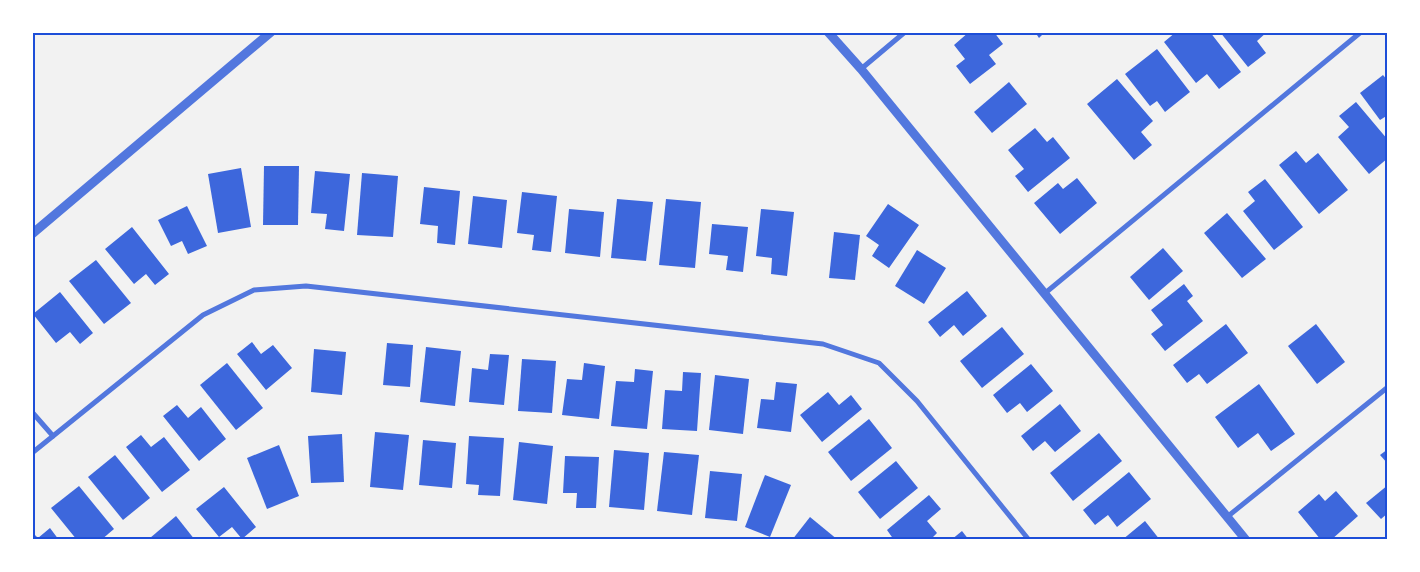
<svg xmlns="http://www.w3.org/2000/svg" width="1420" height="572" font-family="'Fira Sans',sans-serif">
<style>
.building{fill:#3d67dc}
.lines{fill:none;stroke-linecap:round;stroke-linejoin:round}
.minor{stroke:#5277de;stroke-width:5}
.tertiary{stroke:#5277de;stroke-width:9}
.neatline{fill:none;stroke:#1d4ed8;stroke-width:2}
</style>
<rect width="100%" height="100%" fill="#f2f2f2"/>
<!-- building -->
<g class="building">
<polygon points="969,32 994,32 1003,44 989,55 996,64 970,84 956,66 965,59 954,45"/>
<polygon points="1035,32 1045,32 1039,38"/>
<polygon points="1176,32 1210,32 1241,72 1219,89 1207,74 1196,83 1164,42"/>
<polygon points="1220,32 1267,32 1257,41 1266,53 1248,67"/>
<polygon points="1157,49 1190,92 1165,112 1157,101 1150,106 1125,74"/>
<polygon points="1383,75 1388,81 1388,115 1380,120 1360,93"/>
<polygon points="1117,79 1153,121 1141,132 1152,145 1134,160 1087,104"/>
<polygon points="1009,82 1027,104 992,133 974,112"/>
<polygon points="1356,102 1388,140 1388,158 1369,174 1338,137 1349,127 1339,116"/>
<polygon points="1035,128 1047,142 1053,137 1070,158 1028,192 1015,176 1024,169 1008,150"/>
<polygon points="1296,151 1306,163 1318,153 1348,190 1319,214 1279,165"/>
<polygon points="264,166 299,166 298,225 263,225"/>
<polygon points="241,168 251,227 218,233 208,174"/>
<polygon points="315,171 350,174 344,231 325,229 327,214 311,213"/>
<polygon points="362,173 398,176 393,237 357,235"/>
<polygon points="1077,178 1097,203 1060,234 1034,203 1058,183 1063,189"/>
<polygon points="1265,179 1303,227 1274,250 1243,211 1255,201 1248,192"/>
<polygon points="424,187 460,191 455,245 437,243 438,226 420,224"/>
<polygon points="522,192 557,196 551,252 532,250 534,235 517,233"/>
<polygon points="473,196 507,200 502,248 468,244"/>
<polygon points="617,199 653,202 646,261 611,258"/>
<polygon points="666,199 701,202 695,268 659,265"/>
<polygon points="888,204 919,225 889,268 872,256 879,245 866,236"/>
<polygon points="187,206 207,246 188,254 182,241 171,246 158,220"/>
<polygon points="569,209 604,212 600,257 565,253"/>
<polygon points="761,209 794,212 787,276 771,274 772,258 756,256"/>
<polygon points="1227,213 1266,259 1242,278 1204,233"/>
<polygon points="712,224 748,227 743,272 726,270 728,256 709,254"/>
<polygon points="132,227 169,274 155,285 146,274 134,284 105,249"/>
<polygon points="834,232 860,235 855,280 829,278"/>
<polygon points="1163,248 1183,271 1149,300 1130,277"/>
<polygon points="917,250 946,268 924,304 895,286"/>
<polygon points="96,260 131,303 104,324 69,281"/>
<polygon points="1184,284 1193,296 1187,301 1203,321 1165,351 1151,334 1163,325 1151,310"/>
<polygon points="967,291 987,316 963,336 954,325 940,337 928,322"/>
<polygon points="60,292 93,333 80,344 70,332 56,343 33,314"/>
<polygon points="1226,324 1248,353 1207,384 1199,374 1187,383 1173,365"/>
<polygon points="1316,324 1345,362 1317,384 1288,346"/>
<polygon points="1002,327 1024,354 982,388 960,361"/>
<polygon points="252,342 261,354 273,345 292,368 266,390 237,354"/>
<polygon points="387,343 413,345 410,387 383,385"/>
<polygon points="426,347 461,351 455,406 420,402"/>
<polygon points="314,349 346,352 342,395 311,392"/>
<polygon points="490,354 509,355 504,405 469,402 472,368 488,370"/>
<polygon points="522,359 556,361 552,413 518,411"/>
<polygon points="227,363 263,408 236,430 200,385"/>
<polygon points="584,363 605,366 599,419 562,415 567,379 582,380"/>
<polygon points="1031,364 1053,391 1027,412 1020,403 1007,413 993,395"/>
<polygon points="635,369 653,371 647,429 611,426 616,381 634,382"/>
<polygon points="683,372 701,373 697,431 662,429 665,390 682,391"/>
<polygon points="715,375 749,379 743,434 709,430"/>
<polygon points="776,382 797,384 791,432 757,428 761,399 774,400"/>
<polygon points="1259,384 1295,434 1271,451 1258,433 1238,448 1215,417"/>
<polygon points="828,392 839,405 851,395 862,409 822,442 800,415"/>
<polygon points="1060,404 1081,431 1055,452 1045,441 1033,451 1021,436"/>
<polygon points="177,405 188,418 201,407 226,439 199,461 163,416"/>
<polygon points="869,419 892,448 851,481 828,452"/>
<polygon points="375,432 409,435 403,490 370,487"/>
<polygon points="1099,433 1122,461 1073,501 1050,473"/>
<polygon points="342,434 344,482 311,483 308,436"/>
<polygon points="141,435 151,447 164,437 190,470 162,492 126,447"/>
<polygon points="469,436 504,438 500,496 478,495 479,485 466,484"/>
<polygon points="423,440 456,443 452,488 419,485"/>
<polygon points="519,442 553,446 547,504 513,500"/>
<polygon points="279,445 299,496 267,509 247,458"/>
<polygon points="1388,449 1388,464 1380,455"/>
<polygon points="614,450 649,453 644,510 609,507"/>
<polygon points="664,452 699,455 692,515 657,511"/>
<polygon points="115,455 150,498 123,520 88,477"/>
<polygon points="565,456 599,457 596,508 576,508 577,493 563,493"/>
<polygon points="896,461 918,488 880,519 858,492"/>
<polygon points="710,471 742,474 737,521 705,518"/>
<polygon points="1129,472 1151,499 1117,527 1108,515 1095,525 1083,510"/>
<polygon points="765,475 791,485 770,537 745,527"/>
<polygon points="1388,485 1388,513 1381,519 1366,503"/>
<polygon points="79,486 114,529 101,540 77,540 51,508"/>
<polygon points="224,487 256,527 242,539 232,527 219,537 196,509"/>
<polygon points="1336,491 1358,516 1331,540 1321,540 1298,512 1319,494 1325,501"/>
<polygon points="929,495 941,509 927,521 937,533 930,540 894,540 887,530"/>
<polygon points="176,516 195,540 151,540 150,538"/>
<polygon points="810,517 838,540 792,540"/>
<polygon points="1145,521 1160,540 1122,540"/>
<polygon points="50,528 59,540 32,540 32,532 38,538"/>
<polygon points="962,531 969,540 951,540"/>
</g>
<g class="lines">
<!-- minor -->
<g class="minor">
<polyline points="861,69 905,32"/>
<polyline points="1044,294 1361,32"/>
<polyline points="32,412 53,436"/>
<polyline points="32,453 203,315 254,290 306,286 823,344 879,363 917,401 1029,540"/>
<polyline points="1227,517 1388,387"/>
</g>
<!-- tertiary -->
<g class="tertiary">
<polyline points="828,32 861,69 1246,540"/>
<polyline points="32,234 271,32"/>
</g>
</g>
<!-- border -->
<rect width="1420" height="572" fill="none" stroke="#ffffff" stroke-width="68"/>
<rect x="34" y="34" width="1352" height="504" class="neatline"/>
</svg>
